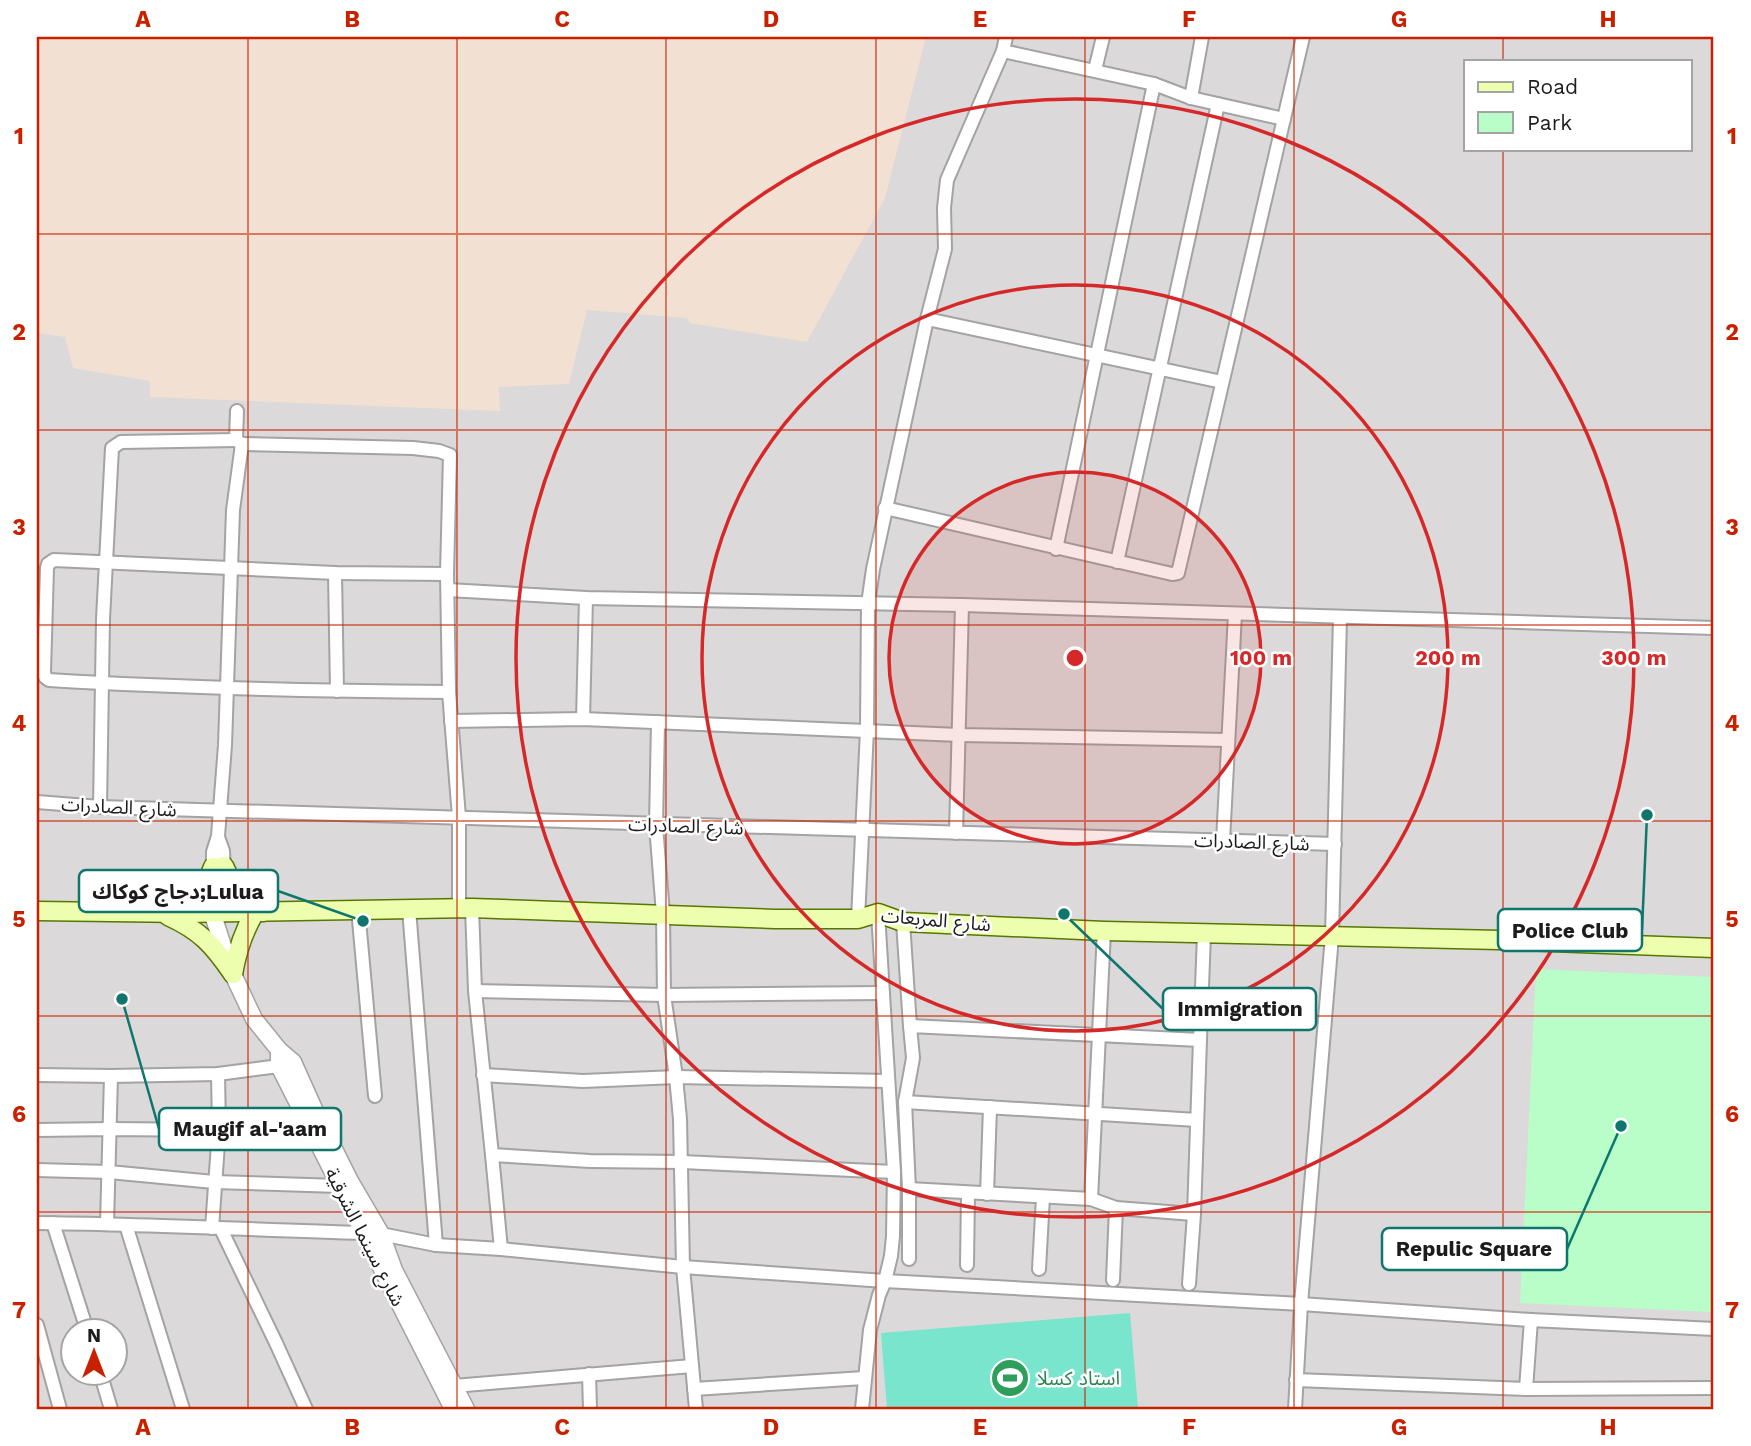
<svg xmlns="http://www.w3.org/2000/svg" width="1751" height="1446" font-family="'Work Sans','Noto Sans Arabic',sans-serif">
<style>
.residential{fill:#dbd9d9;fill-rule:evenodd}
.military{fill:#f2e0d3}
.park{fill:#b9fec9}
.pitch{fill:#78e5cc}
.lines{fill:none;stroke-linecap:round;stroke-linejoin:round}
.minor-casing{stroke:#a3a3a3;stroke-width:16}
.tertiary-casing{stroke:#a3a3a3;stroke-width:19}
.secondary-casing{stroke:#577700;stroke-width:21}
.minor{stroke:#fff;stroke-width:12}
.tertiary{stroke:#fff;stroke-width:16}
.secondary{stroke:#eefeaf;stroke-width:18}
.grid{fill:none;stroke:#c92000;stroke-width:2;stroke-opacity:0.55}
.ring{fill:none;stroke:#d62828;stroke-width:3.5}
.labels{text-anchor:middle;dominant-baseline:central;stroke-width:5;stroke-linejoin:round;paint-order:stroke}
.street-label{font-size:19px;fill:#1c1c1c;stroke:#fff}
.leisure-label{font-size:19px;fill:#27864d;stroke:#fff;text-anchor:start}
.centre{fill:#d62828;stroke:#fff;stroke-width:3.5}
.ring-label{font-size:21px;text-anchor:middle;font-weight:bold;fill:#d62828;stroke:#fff;stroke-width:5;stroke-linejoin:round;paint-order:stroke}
.leader{fill:none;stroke:#0f766e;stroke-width:2.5}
.callout-dot{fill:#0f766e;stroke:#fff;stroke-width:2.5}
.callout{fill:#fff;stroke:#0f766e;stroke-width:2.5}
.callout-label{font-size:21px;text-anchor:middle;font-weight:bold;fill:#1c1c1c}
.neatline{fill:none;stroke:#c92000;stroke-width:2.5}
.grid-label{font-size:23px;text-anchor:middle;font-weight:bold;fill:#c92000}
</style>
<rect width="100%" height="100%" fill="#efece1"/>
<!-- residential -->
<path class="residential" d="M37,37H1714V1409H37ZM1466,61H1690V149H1466ZM74,1330H116V1372H74Z"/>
<!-- military -->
<polygon class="military" points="37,37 926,37 885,198 807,342 690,323 687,318 587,310 569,384 499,387 500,411 150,397 150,381 73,368 65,337 37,333"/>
<!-- park -->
<polygon class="park" points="1536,969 1714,977 1714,1275 1712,1312 1520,1303"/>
<!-- pitch -->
<polygon class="pitch" points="1130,1313 1138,1409 887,1409 881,1333"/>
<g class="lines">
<defs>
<g id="minor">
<polyline points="1003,51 1154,84 1191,98 1284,119"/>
<polyline points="1095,70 1103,37"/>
<polyline points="1191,98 1202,37"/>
<polyline points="927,319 1222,382"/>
<polyline points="242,444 413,448 439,451 450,455 447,574 449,692 459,817 459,909"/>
<polyline points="885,508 1172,574 1178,573 1303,37"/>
<polyline points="1056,549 1154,84"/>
<polyline points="1117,562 1218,104"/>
<polyline points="335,573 337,691"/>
<path d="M447,574L335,573L54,560L48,564L47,568L44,672L45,677L49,680C183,688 316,691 449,692"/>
<polyline points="448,590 586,598 962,605 1714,628"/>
<polyline points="583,719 586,598"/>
<polyline points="451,721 583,719 959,735 1228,740"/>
<polyline points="658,722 656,825 663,914 664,995 676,1077 680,1119 683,1267 696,1409"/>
<polyline points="37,802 100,807 1335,844"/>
<polyline points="100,807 103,619 112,448 121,442 236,440"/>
<polyline points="956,833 962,605"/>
<polyline points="218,837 223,851 226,912"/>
<polyline points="1223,841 1235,614"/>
<polyline points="472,908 475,991 492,1155 501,1249"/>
<polyline points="358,909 375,1096"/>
<polyline points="409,909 436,1245"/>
<polyline points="212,912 213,852 218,836 225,745 233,510 242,444 236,440 237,411"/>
<polyline points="858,919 867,730 868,604 873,569 927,319 945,249 944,208 947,180 1003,51 1006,37"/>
<polyline points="903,922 910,1026"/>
<polyline points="475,991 664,995 883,993"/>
<polyline points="1200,1040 1204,934"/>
<polyline points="37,1075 111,1076 218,1074 279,1066 288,1064"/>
<polyline points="483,1075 583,1081 676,1077 888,1081"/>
<polyline points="905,1102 1197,1120"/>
<polyline points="37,1130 111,1129 219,1130 288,1134 319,1129"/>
<polyline points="492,1155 590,1161 682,1162 894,1172"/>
<polyline points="37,1170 109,1172 214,1182 339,1186"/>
<polyline points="909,1189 1091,1199 1116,1208 1194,1214"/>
<polyline points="987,1194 990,1107"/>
<polyline points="1091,1199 1104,931"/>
<path d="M37,1223C146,1224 256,1230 365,1233L381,1234L436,1245L501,1249L683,1267L885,1281L1301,1304L1531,1320L1714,1329"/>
<polyline points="53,1223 87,1330"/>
<polyline points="107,1224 111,1076"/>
<polyline points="126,1225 183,1409"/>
<polyline points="212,1228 219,1130 218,1074"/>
<polyline points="221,1229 276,1343 306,1409"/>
<polyline points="909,1259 909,1189 905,1102 913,1058 910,1026 1200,1040 1194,1214 1189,1284"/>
<polyline points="967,1265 968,1193"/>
<polyline points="1039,1269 1043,1197"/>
<polyline points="1113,1280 1116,1208"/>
<polyline points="37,1325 60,1409"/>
<polyline points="100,1372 111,1409"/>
<polyline points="589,1374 590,1409"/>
<polyline points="1296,1380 1526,1389 1714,1388"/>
<polyline points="454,1386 692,1366"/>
<polyline points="694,1389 864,1378"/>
<polyline points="1526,1389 1531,1320"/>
<polyline points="862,1409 870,1330 879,1295 885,1281 891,1256 893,1236 894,1172 878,913"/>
<polyline points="1295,1409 1301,1304 1332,936 1340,618"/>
</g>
<g id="tertiary">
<polyline points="212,912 230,968 254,1019 279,1050 293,1062 314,1109 350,1181 381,1234 394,1270 466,1409"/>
<polyline points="279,1050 279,1066 453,1409"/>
</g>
<g id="secondary">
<path d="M224,866C233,887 244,900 263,912"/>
<path d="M169,910C194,906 205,889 213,867"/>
<polyline points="37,911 187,913 472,908 775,919 858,919 878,913 903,922 1104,931 1499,940 1714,948"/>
<path d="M168,916C201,931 213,945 233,974"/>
<path d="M233,974C237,951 243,932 255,912"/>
</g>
</defs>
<!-- minor casing -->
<use href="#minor" class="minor-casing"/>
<!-- tertiary casing -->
<use href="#tertiary" class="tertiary-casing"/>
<!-- secondary casing -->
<use href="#secondary" class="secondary-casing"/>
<!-- minor -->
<use href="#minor" class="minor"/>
<!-- tertiary -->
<use href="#tertiary" class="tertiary"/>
<!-- secondary -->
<use href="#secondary" class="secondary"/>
</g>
<!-- grid -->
<path class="grid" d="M248,37V1409M457,37V1409M666,37V1409M876,37V1409M1085,37V1409M1294,37V1409M1503,37V61M1503,149V1409M37,234H1714M37,430H1714M37,625H1714M37,821H1714M37,1016H1714M37,1212H1714"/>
<!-- distance rings -->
<circle cx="1075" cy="658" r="186" fill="#d62828" fill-opacity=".12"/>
<g class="ring">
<circle cx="1075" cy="658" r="186"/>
<circle cx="1075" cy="658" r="373"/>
<circle cx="1075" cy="658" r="559"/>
</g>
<!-- icons -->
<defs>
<symbol id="stadium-disc" viewBox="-11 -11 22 22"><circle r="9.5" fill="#2e9e5b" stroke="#fff"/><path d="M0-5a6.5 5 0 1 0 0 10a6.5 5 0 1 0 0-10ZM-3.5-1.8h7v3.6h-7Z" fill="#fff"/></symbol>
</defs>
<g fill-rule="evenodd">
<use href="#stadium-disc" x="988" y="1356" width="44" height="44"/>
</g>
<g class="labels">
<!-- street labels -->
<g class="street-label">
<text transform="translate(119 807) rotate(3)">شارع الصادرات</text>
<text transform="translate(686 826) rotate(2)">شارع الصادرات</text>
<text transform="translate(1252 842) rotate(2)">شارع الصادرات</text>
<text transform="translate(936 920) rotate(5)">شارع المربعات</text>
<text transform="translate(365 1237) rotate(63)">شارع سينما الشرقية</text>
</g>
<!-- leisure labels -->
<g class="leisure-label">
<text x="1037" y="1378">استاد كسلا</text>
</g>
</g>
<circle cx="1075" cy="658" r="10" class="centre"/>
<g class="ring-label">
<text x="1261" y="665">100 m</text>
<text x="1448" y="665">200 m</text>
<text x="1634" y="665">300 m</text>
</g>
<!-- callouts -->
<path class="leader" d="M363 921L278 891M1647 815L1642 930M1064 914L1163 1009M122 999L159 1129M1621 1126L1567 1249"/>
<g class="callout-dot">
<circle cx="363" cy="921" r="7"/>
<circle cx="1647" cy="815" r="7"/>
<circle cx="1064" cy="914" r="7"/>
<circle cx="122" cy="999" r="7"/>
<circle cx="1621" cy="1126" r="7"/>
</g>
<g class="callout">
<rect x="79" y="870" width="199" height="42" rx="7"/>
<rect x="1498" y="909" width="144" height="42" rx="7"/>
<rect x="1163" y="988" width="153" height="42" rx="7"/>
<rect x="159" y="1108" width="182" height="42" rx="7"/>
<rect x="1382" y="1228" width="185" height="42" rx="7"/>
</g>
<g class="callout-label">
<text x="178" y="899">دجاج كوكاك;Lulua</text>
<text x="1570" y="938">Police Club</text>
<text x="1240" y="1016">Immigration</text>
<text x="250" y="1136">Maugif al-'aam</text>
<text x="1474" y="1256">Repulic Square</text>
</g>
<!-- border -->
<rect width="1751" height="1446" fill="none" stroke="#ffffff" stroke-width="77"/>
<!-- legend -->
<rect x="1464" y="60" width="228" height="91" fill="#ffffff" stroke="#a4a4a4" stroke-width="2"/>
<rect x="1478" y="82" width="35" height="10" fill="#eefeaf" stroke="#a4a4a4" stroke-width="2"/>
<text x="1527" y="94" font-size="21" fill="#1c1c1c">Road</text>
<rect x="1478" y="112" width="35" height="21" fill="#b9fec9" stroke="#a4a4a4" stroke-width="2"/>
<text x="1527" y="130" font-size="21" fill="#1c1c1c">Park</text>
<!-- north arrow -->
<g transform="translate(94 1352)"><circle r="33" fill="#ffffff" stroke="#a4a4a4" stroke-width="2"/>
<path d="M0-5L12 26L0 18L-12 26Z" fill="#c92000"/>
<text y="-10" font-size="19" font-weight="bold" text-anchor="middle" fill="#1c1c1c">N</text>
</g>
<rect x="38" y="38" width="1674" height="1370" class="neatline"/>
<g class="grid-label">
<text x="143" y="27">A</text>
<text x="352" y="27">B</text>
<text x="562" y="27">C</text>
<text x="771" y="27">D</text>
<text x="980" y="27">E</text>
<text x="1189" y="27">F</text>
<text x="1399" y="27">G</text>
<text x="1608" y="27">H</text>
<text x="19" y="144">1</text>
<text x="1732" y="144">1</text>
<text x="19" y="340">2</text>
<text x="1732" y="340">2</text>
<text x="19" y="535">3</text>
<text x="1732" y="535">3</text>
<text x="19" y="731">4</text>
<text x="1732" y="731">4</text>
<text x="19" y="927">5</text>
<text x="1732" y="927">5</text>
<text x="19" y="1122">6</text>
<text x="1732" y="1122">6</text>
<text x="19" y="1318">7</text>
<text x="1732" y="1318">7</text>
<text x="143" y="1435">A</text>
<text x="352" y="1435">B</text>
<text x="562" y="1435">C</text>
<text x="771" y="1435">D</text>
<text x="980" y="1435">E</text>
<text x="1189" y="1435">F</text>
<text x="1399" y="1435">G</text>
<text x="1608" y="1435">H</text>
</g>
</svg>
